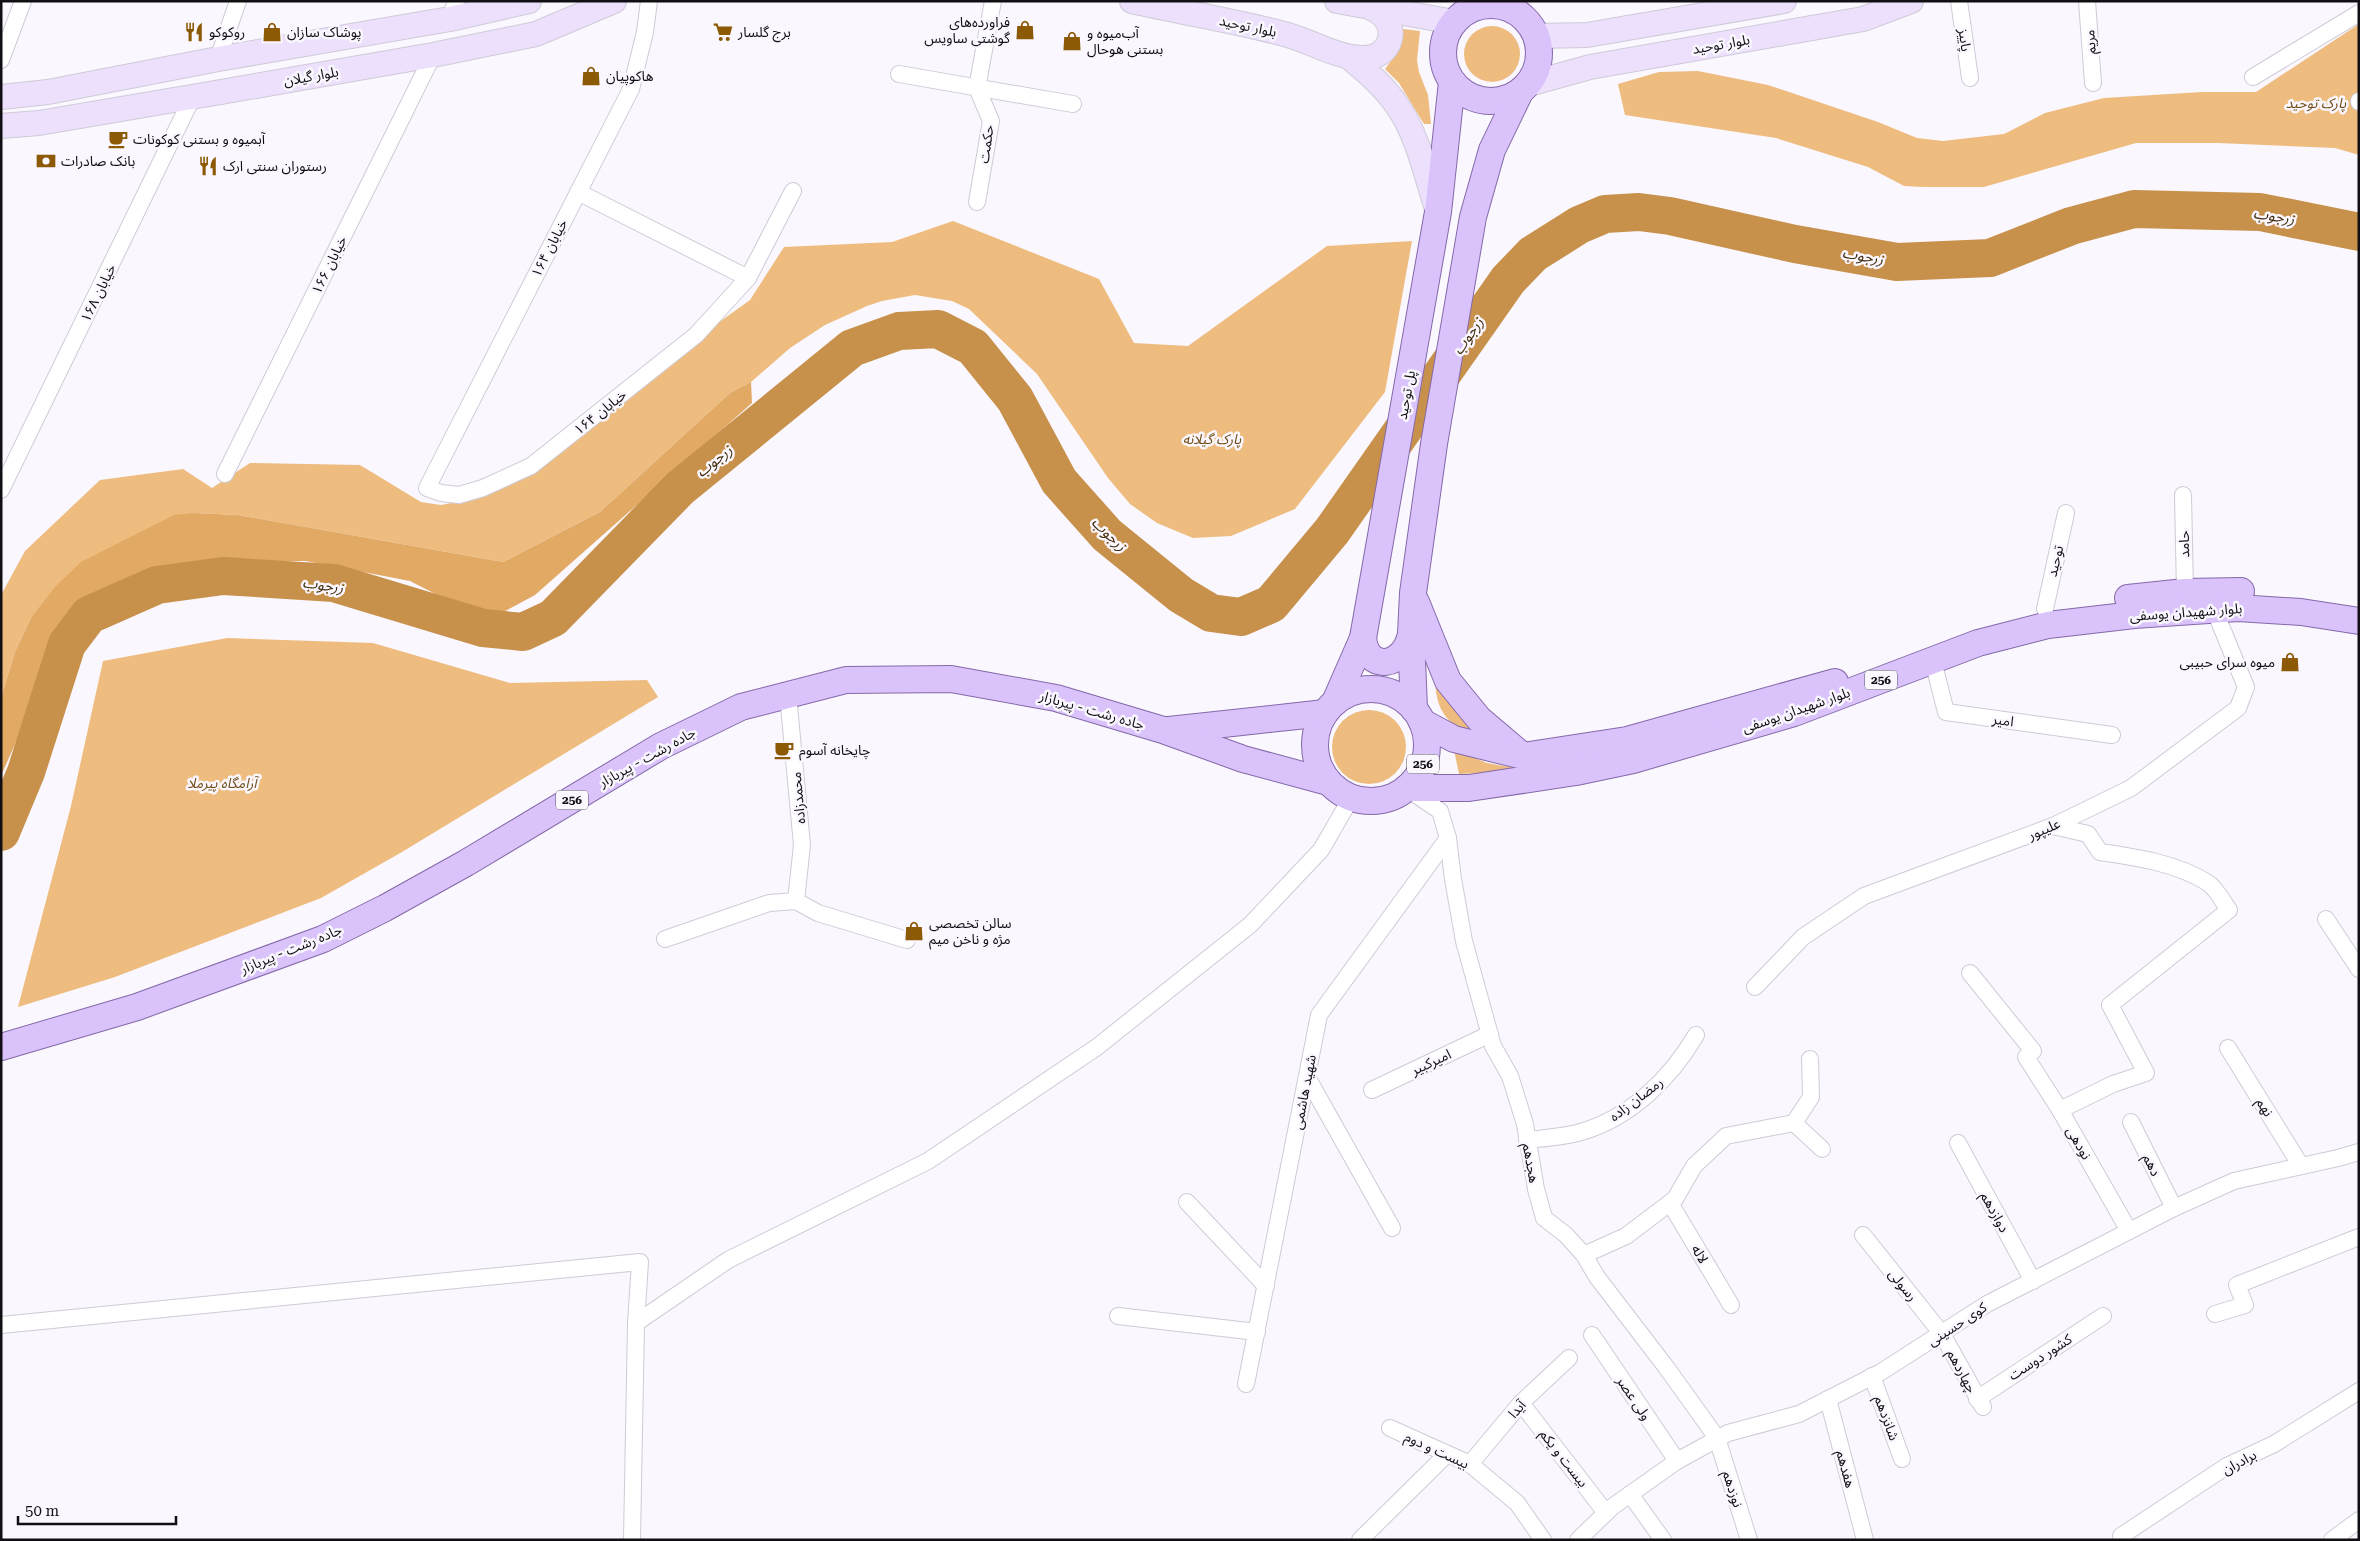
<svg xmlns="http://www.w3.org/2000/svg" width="2360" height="1541" font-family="'Roboto Serif','Noto Sans Arabic',serif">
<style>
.green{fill:#eebc7f}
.forest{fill:#e1a963}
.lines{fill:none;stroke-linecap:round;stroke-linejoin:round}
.river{stroke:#c8914b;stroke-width:38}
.minor-casing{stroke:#cfcbd7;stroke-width:18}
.secondary-casing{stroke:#cfcbd7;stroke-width:26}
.primary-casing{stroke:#8469a8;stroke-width:28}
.minor{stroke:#fff;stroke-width:16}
.secondary{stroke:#ede0fd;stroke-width:24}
.primary{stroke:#dac2fb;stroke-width:26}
.labels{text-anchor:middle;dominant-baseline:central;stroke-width:5;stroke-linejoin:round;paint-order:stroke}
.shield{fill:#faf7ff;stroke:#57555a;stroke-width:1}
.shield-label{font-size:12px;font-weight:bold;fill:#110f13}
.poi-label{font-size:14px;fill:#110f13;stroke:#faf7ff;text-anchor:start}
.street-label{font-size:14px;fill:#110f13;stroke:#faf7ff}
.park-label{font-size:14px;font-style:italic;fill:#724d18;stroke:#faf7ff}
.water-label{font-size:15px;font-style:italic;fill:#422c0c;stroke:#faf7ff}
</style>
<rect width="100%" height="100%" fill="#faf7ff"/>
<!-- green -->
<g class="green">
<polygon points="2359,24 2359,155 2335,148 2218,143 2136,143 1984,187 1924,187 1904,186 1868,167 1776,138 1625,115 1618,84 1659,72 1698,71 1768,85 1878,122 1917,138 1943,141 2004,134 2045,113 2104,98 2202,92 2256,92"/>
<circle cx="1492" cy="54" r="28"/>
<polygon points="1403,29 1420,31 1417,60 1419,72 1428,95 1431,124 1424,124 1399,83 1385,69 1399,50"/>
<polygon points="953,221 1099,279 1134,343 1188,346 1327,246 1412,241 1385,392 1295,509 1231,536 1193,538 1157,523 1130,504 1108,478 1037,374 969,309 952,301 915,295 882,301 867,306 825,325 790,348 751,382 730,393 600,512 503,562 238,515 195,513 31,618 15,652 1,698 1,595 25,551 100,480 183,469 212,488 250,463 360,465 421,502 441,505 473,499 750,300 784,247 892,242"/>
<polygon points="227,638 373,643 510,683 647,680 658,697 402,852 321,898 115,977 18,1007 71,806 103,661"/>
<path d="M1435,678L1491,740C1454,728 1436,721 1435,678Z"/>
<circle cx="1369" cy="747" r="37"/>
<polygon points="1454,750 1487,763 1531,771 1459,774"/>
</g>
<!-- forest -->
<polygon class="forest" points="751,382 752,403 535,595 498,615 455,604 410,581 306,561 220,561 198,563 155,573 116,591 98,602 65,630 1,776 1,698 15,652 31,618 55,587 81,562 174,515 195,513 238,515 503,562 600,512 730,393"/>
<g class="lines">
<!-- river -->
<polyline class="river" points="1,832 26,772 67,644 89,615 157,585 223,576 334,583 483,628 523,632 553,618 680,488 852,348 899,331 938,329 973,347 1015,399 1059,481 1107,535 1181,595 1211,613 1241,617 1271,604 1332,531 1508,280 1533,254 1579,225 1605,214 1639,212 1670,216 1795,244 1897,262 1990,258 2071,226 2134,209 2260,212 2359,232"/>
<defs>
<g id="minor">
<polyline points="649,1 645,32 631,89 427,488 441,493 459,495 483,488 531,466 696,335 748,278 793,191"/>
<polyline points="1959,1 1970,78"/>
<polyline points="2087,1 2093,83"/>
<polyline points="450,19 456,1"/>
<polyline points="218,59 238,1"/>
<polyline points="1,60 23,1"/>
<polyline points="899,74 1073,104"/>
<polyline points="2253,77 2359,13"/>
<polyline points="2359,102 2359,101"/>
<polyline points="578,192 748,278"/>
<polyline points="977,202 991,121 977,88 993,1"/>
<polyline points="225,474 433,55"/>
<polyline points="1,490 193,96"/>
<polyline points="2183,495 2185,592"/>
<polyline points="2045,609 2066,513"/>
<polyline points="1933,661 1946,712 2112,735"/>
<polyline points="788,695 802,845 796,901"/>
<polyline points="1409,790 1440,811 1448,838 1453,879 1464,941 1493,1046 1510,1076 1525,1124 1536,1189 1544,1218 1566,1235 1584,1255 1597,1277 1666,1367 1717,1438 1749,1540"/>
<path d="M2053,826L2088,834L2100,852C2135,857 2177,863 2208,883C2216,888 2223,902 2229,910L2110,1005L2146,1073L2113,1084L2060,1110"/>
<polyline points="2326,919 2359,969"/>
<polyline points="665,939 769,903 796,901 818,913 907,940"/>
<polyline points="1970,973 2033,1051 2026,1057 2060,1110 2129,1231"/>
<polyline points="1755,987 1803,937 1864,896 2053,826 2131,788 2238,708 2246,687 2214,609"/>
<polyline points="2228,1048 2301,1166"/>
<polyline points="1307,1077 1392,1228"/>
<polyline points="1372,1090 1490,1034"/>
<polyline points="2131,1122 2174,1208"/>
<polyline points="1794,1123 1822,1149"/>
<path d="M1527,1140C1545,1138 1564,1137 1581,1132C1630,1118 1671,1078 1696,1035"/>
<polyline points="1958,1143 2033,1281"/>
<polyline points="1187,1202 1266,1286"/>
<polyline points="1670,1203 1731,1305"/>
<polyline points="1863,1235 1942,1334 1983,1407"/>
<polyline points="1584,1255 1626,1236 1675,1199 1694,1166 1726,1136 1794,1123 1811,1097 1810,1059"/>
<polyline points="2215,1314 2245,1305 2237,1285 2359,1237"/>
<polyline points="1118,1316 1257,1332"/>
<polyline points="636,1323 728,1260 928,1161 1097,1047 1250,925 1321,850 1351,798"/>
<polyline points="1,1325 640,1262 636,1323 632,1540"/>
<polyline points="1592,1335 1677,1461"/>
<polyline points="1872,1376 1902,1459"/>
<polyline points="1246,1384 1319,1015 1448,838"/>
<polyline points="1828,1399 1865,1540"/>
<polyline points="1977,1399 2103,1316"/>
<polyline points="1521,1403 1606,1513"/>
<polyline points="1390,1428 1470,1464 1517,1503 1543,1540"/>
<polyline points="1470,1464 1521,1403 1569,1358"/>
<polyline points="1630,1494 1663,1540"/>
<polyline points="2121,1536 2227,1466 2274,1444 2359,1391"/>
<polyline points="1360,1540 1447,1454"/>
<polyline points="1578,1540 1612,1507 1677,1461 1728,1433 1799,1414 1881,1372 1987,1304 2174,1208 2234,1181 2338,1158 2359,1152"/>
<polyline points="2332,1540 2359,1520"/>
</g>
<g id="secondary">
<path d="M1132,1C1184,13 1238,21 1288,35C1312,42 1336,57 1361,58C1393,60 1402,22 1373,9"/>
<polyline points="1337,1 1454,22"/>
<polyline points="1537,36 1587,35 1784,1"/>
<path d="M1349,57C1367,72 1385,87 1398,107C1418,135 1427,179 1438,212"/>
<polyline points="1529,84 1590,67 1863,19 1911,1"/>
<polyline points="1,97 48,92 218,59 450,19 529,1"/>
<polyline points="1,126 39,123 215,93 433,55 536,34 614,1"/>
</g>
<g id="primary">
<circle cx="1491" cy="53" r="48"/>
<polyline points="2128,598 2185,592 2241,591"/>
<polyline points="1416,602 1448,681 1479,719 1518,752"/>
<path d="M1363,638C1367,673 1404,668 1411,634"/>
<circle cx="1371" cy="745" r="56"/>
<polyline points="1335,702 1363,638 1438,212 1452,82"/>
<polyline points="1414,709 1411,634 1413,593 1434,444 1473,217 1492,150 1520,92"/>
<polyline points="1422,722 1454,739 1523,756 1627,740 1835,682"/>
<polyline points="1169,730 1325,713"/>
<polyline points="1407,788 1469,788 1576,772 1633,760 1794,713 1978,643 2048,625 2134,615 2238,608 2301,612 2359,621"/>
<polyline points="1,1047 137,1007 323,939 385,908 466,863 661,746 741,707 846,680 951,679 1056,698 1163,730 1243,759 1328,782"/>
</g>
</defs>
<!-- minor casing -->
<use href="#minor" class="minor-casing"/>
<!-- secondary casing -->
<use href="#secondary" class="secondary-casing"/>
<!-- primary casing -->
<use href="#primary" class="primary-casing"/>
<!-- minor -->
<use href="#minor" class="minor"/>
<!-- secondary -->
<use href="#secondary" class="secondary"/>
<!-- primary -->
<use href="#primary" class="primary"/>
</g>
<!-- icons -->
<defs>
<symbol id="shop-bare" viewBox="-9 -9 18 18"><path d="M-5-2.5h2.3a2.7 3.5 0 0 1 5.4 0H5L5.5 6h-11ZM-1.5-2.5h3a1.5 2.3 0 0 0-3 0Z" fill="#8c5904" stroke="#faf7ff" stroke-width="2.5" paint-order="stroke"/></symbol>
<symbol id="restaurant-bare" viewBox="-9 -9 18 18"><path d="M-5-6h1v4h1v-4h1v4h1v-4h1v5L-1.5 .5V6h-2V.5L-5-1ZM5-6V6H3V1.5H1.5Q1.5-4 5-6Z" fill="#8c5904" stroke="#faf7ff" stroke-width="2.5" paint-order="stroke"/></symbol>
<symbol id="supermarket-bare" viewBox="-9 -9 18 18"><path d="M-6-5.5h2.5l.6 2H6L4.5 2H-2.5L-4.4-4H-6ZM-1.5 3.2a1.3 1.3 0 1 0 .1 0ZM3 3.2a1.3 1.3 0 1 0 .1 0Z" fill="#8c5904" stroke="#faf7ff" stroke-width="2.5" paint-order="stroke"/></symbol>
<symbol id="cafe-bare" viewBox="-9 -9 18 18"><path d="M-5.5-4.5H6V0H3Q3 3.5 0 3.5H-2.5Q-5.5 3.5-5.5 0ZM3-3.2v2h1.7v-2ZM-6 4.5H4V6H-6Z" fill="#8c5904" stroke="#faf7ff" stroke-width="2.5" paint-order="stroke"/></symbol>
<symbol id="bank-bare" viewBox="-9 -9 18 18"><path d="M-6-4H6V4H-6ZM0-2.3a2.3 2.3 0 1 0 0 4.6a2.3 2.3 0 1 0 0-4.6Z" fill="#8c5904" stroke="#faf7ff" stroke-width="2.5" paint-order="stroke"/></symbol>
</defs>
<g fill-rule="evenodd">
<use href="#shop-bare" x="1011" y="16" width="28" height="28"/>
<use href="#restaurant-bare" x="180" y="18" width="28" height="28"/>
<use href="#shop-bare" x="258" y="18" width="28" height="28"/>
<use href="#supermarket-bare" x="709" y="18" width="28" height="28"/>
<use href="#shop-bare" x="1058" y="27" width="28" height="28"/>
<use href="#shop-bare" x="577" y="62" width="28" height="28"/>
<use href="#cafe-bare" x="104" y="125" width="28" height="28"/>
<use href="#bank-bare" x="32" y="147" width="28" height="28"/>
<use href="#restaurant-bare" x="194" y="152" width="28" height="28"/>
<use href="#shop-bare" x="2276" y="648" width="28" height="28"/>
<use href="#cafe-bare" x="770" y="736" width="28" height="28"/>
<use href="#shop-bare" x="900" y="917" width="28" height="28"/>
</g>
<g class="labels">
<!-- shield labels -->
<g class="shield">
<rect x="1865" y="670.5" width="32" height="19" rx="4"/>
<rect x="1407" y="754.5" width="32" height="19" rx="4"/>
<rect x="556" y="790.5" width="32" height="19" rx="4"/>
</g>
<g class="shield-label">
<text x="1881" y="680">256</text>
<text x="1423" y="764">256</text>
<text x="572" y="800">256</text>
</g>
<!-- poi labels -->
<g class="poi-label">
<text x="1010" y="22" text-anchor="end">فراورده‌های<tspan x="1010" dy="16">گوشتی ساویس</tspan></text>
<text x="209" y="32">روکوکو</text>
<text x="287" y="32">پوشاک سازان</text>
<text x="738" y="32">برج گلسار</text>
<text x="1087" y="33">آب‌میوه و<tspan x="1087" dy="16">بستنی هوحال</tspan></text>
<text x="606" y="76">هاکوپیان</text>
<text x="133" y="139">آبمیوه و بستنی کوکونات</text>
<text x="61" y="161">بانک صادرات</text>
<text x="223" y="166">رستوران سنتی ارک</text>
<text x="2275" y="662" text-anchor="end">میوه سرای حبیبی</text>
<text x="799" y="750">چایخانه آسوم</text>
<text x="929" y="923">سالن تخصصی<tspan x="929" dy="16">مژه و ناخن میم</tspan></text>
</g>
<!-- street labels -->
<g class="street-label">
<text transform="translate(1248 26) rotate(12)">بلوار توحید</text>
<text transform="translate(1965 40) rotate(82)">پاییز</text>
<text transform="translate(2090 42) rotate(-94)">مریم</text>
<text transform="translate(1721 44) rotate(-10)">بلوار توحید</text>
<text transform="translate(311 76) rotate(-10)">بلوار گیلان</text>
<text transform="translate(986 144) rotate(-82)">حکمت</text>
<text transform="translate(549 248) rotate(-63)">۱۶۴ خیابان</text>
<text transform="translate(329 265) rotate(-64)">خیابان ۱۶۶</text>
<text transform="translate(98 293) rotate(-64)">خیابان ۱۶۸</text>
<text transform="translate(1406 395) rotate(-80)">پل توحید</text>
<text transform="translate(600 412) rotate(-39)">خیابان ۱۶۴</text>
<text transform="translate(2184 544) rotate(-91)">حامد</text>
<text transform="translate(2055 561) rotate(-77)">توحید</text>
<text transform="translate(2186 612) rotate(-4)">بلوار شهیدان یوسفی</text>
<text transform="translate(1092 710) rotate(16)">جاده رشت - پیربازار</text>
<text transform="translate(1796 710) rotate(-19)">بلوار شهیدان یوسفی</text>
<text transform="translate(2003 720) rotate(8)">امیر</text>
<text transform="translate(647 757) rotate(-29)">جاده رشت - پیربازار</text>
<text transform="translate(798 798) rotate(-95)">محمدزاده</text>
<text transform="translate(2044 829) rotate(-23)">علیپور</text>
<text transform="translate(291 949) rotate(-22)">جاده رشت - پیربازار</text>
<text transform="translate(1431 1062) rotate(-25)">امیرکبیر</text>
<text transform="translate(1304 1092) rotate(-79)">شهید هاشمی</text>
<text transform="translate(1636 1099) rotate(-37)">رمضان زاده</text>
<text transform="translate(2265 1107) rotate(58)">نهم</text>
<text transform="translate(2079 1143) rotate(60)">نودهی</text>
<text transform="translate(1531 1163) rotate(80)">هجدهم</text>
<text transform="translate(2152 1165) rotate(64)">دهم</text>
<text transform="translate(1995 1212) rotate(61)">دوازدهم</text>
<text transform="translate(1700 1254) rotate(59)">لاله</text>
<text transform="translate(1903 1285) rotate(51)">رسولی</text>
<text transform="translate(1957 1324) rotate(-33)">کوی حسینی</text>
<text transform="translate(2040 1357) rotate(-33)">کشور دوست</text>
<text transform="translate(1962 1371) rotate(62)">چهاردهم</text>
<text transform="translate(1634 1398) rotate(56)">ولی عصر</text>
<text transform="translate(1517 1409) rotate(-48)">آیدا</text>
<text transform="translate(1887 1418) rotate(70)">شانزدهم</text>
<text transform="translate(1437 1450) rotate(25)">بیست و دوم</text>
<text transform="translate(1564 1458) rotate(52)">بیست و یکم</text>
<text transform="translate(2239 1462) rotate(-28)">برادران</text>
<text transform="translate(1846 1469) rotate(75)">هفدهم</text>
<text transform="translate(1733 1489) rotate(72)">نوزدهم</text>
</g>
<!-- park labels -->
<g class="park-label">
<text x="2316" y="103">پارک توحید</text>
<text x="1212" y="439">پارک گیلانه</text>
<text x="222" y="783">آرامگاه پیرملا</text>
</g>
<!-- water labels -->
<g class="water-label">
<text transform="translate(2274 216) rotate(9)">زرجوب</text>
<text transform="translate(1863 256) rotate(10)">زرجوب</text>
<text transform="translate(1468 336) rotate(-55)">زرجوب</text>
<text transform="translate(714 461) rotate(-39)">زرجوب</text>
<text transform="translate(1109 534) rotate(44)">زرجوب</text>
<text transform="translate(323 585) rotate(8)">زرجوب</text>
</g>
</g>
<!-- border -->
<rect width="2360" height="1541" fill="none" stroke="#110f13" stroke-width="5"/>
<!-- scale -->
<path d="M18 1516v8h158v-8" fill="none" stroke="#110f13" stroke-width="2.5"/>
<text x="25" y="1516" font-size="15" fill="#110f13" stroke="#faf7ff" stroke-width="4" paint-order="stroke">50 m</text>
</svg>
